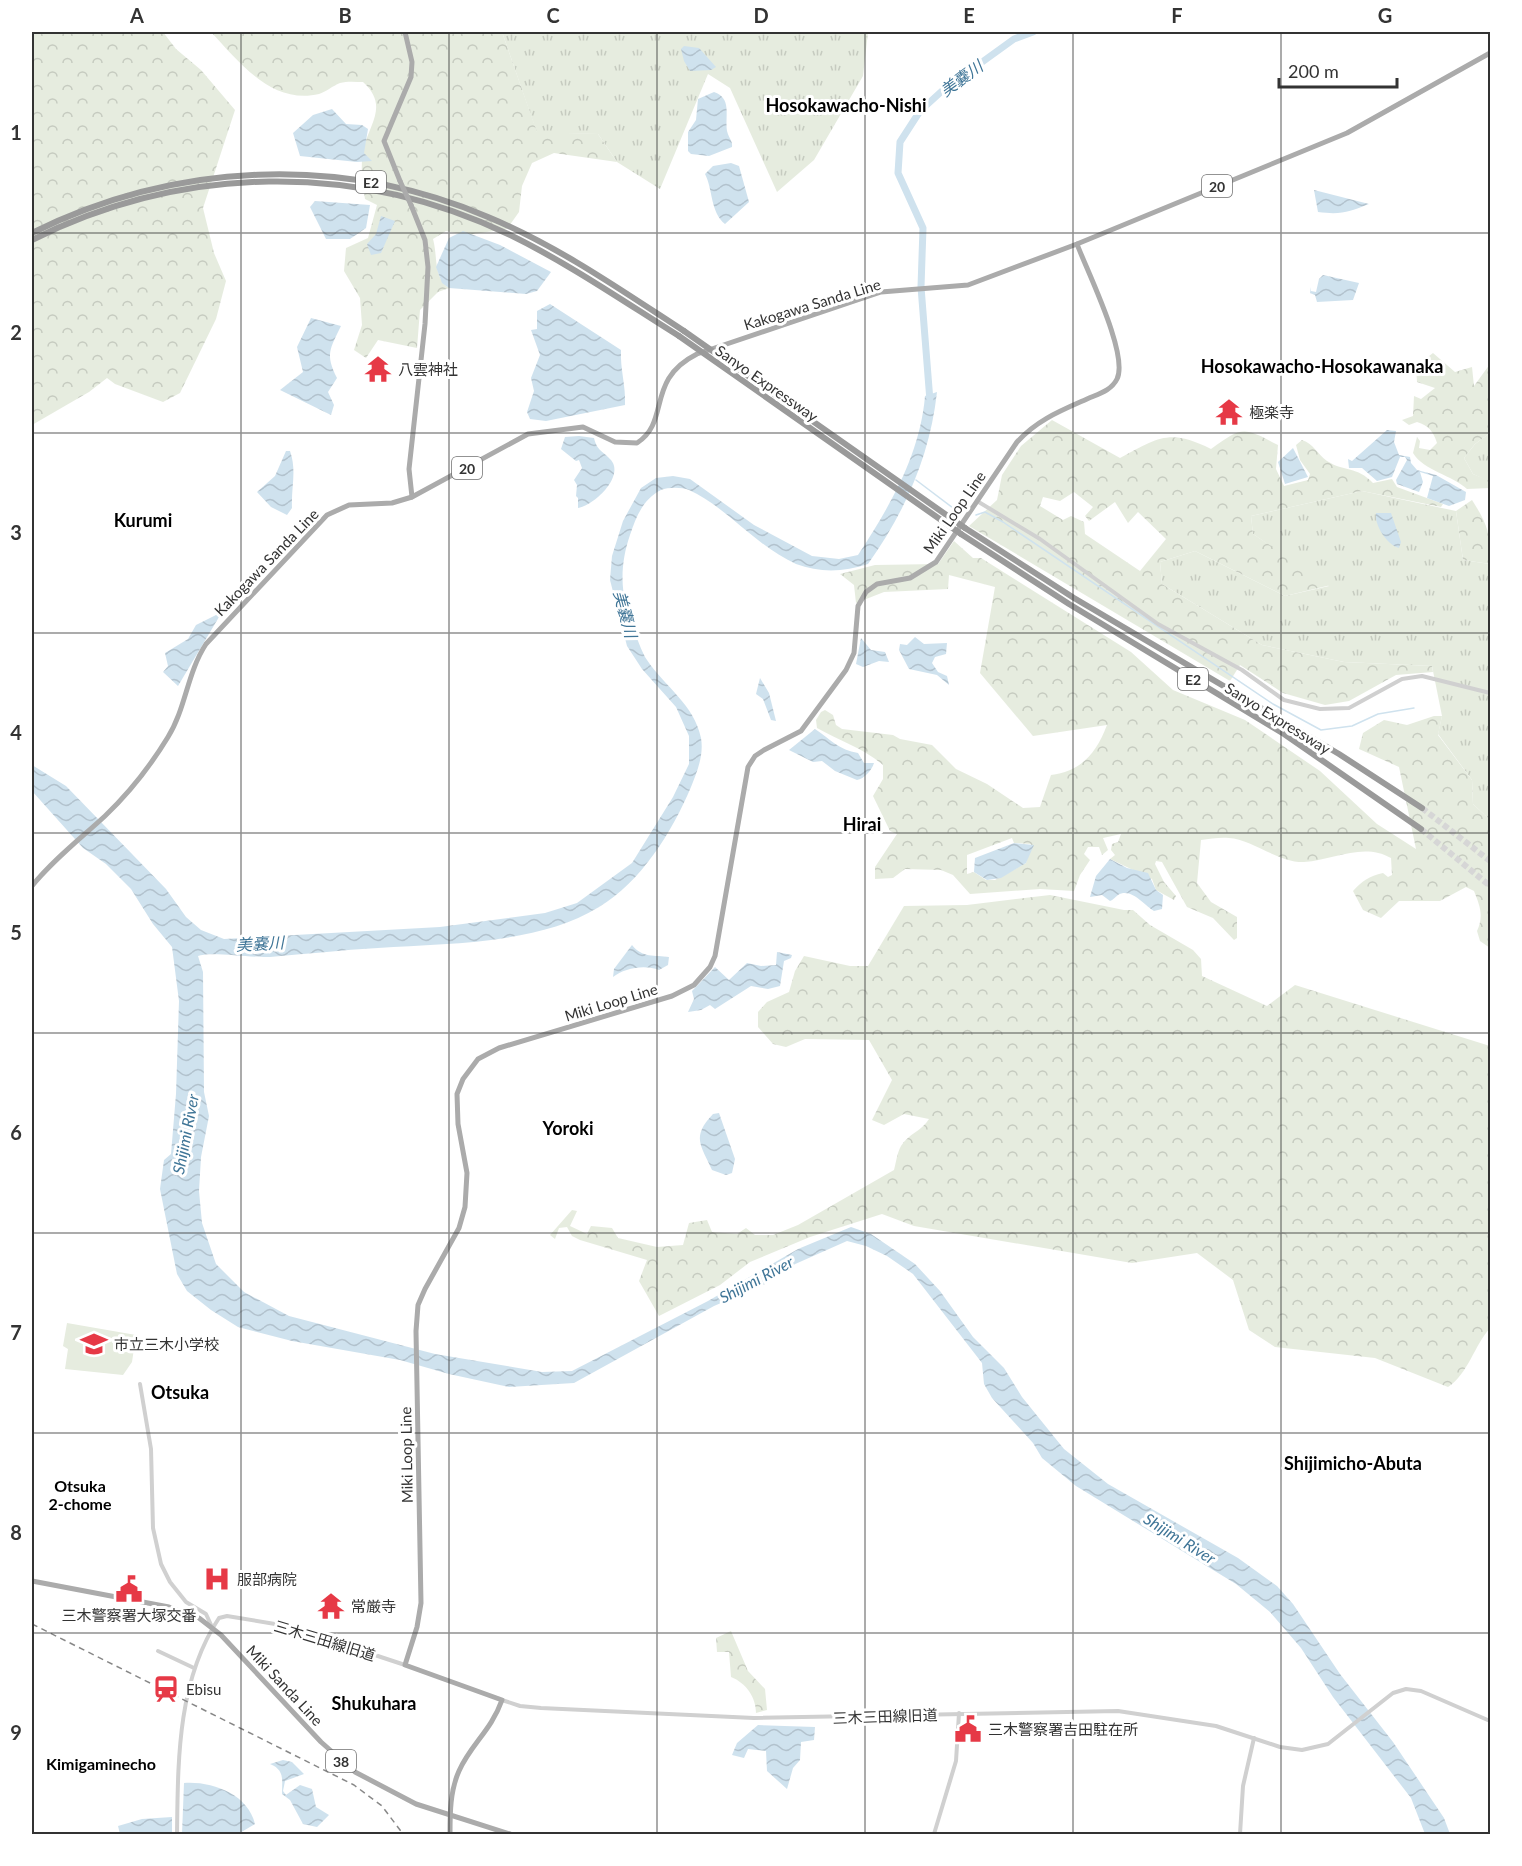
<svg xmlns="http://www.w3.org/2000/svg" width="1522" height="1866" font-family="Lato,'Noto Sans JP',sans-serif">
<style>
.grass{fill:url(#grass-tufts)}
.forest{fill:url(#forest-crowns);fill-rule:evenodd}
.pitch{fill:#e6ecdf}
.water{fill:url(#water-waves)}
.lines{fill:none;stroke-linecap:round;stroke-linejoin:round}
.stream{stroke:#cfe2ee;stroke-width:1.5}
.river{stroke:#cfe2ee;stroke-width:7}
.highway-tunnel{stroke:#d6d6d6;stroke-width:6;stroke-dasharray:6 3;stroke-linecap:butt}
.minor{stroke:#d0d0d0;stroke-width:4}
.major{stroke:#ababab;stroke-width:5}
.highway{stroke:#9a9a9a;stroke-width:6}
.rail{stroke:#888;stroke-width:1.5;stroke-dasharray:6 4.5;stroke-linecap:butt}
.major-bridge{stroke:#ababab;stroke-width:5}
.highway-bridge{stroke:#9a9a9a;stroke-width:6}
.grid{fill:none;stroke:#333;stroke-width:1.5;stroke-opacity:0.55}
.labels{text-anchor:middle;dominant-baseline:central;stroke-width:6;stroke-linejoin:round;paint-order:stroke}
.shield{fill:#fff;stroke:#707070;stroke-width:1.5}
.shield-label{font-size:14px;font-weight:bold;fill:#333}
.street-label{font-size:15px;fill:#333;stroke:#fff}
.poi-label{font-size:15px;fill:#333;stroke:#fff;text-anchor:start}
.water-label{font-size:16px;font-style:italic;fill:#3f7597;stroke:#fff}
.neighbourhood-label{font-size:16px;font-weight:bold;fill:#000;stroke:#fff}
.quarter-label{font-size:18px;font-weight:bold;fill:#000;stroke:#fff}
.neatline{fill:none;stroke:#333;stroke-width:2}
.grid-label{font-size:20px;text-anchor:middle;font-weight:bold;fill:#333}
</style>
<defs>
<pattern id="grass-tufts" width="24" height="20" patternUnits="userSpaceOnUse" patternTransform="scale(1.5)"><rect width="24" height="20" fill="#e6ecdf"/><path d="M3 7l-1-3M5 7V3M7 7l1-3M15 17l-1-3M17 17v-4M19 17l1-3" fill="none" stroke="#c6cbc0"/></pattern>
<pattern id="forest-crowns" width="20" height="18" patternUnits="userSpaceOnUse" patternTransform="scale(1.5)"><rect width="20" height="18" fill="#e6ecdf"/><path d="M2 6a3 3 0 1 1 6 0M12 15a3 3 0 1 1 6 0" fill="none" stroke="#c6cbc0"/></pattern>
<pattern id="water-waves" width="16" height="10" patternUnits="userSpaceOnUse" patternTransform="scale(1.5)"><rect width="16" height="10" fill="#cfe2ee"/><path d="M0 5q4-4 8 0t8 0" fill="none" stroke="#b2c2cd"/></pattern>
</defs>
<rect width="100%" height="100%" fill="#fff"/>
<!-- grass -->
<g class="grass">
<polygon points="502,32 868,32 863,76 814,160 777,192 730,88 708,74 660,189 617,162 598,134 537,133"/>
<polygon points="1490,433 1490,481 1488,481 1473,474 1464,458 1475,444"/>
<polygon points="1362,491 1456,511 1463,560 1490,564 1490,820 1473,804 1472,780 1438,734 1442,716 1432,666 1344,662 1262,645 1162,584 1160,562 1195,551 1285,596 1329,586 1253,534 1251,516"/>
</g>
<!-- forest -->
<g class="forest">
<polygon points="32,32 163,32 176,49 201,70 235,110 203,208 214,253 226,281 216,319 180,393 163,402 115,384 107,378 89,392 32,425"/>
<path d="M211,32H502L537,132L598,134L617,162L554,153L532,163L522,186L519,212L507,229L467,235L446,231L433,239C438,257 433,277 449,288L438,292L420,310L417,348L378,340L366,358L354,350L362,325L360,298L344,271L346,248L368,238L377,205L365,199C362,181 360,165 364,147C371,121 388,105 363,82C356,82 347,81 340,83C332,86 326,92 319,94C272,105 239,62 211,32Z"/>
<path d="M1433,353L1455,372L1472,367L1474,386L1490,364V433L1475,444L1464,458L1473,474L1490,481V488L1467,489C1452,475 1424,471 1413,453L1417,437L1420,441L1419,448L1430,450L1437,443C1433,431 1429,426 1417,422L1409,425L1402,420L1413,416L1414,396L1421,399L1435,388L1417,382L1416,366Z"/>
<path d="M1052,420L1120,458C1158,438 1169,428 1211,449C1243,426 1243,427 1278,445L1276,469L1284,486L1308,480L1310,474L1300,460L1296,445L1302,440C1314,444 1317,454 1327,461C1344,472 1357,466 1373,483L1392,479L1397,487L1443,504L1441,507L1362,491L1251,516L1253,534L1331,585L1285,596L1195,551L1160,562L1162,584L1262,645L1344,662L1432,666L1433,672L1396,675L1349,701L1325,705L1283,693L1240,665L1230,681L969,526L997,500L1002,475L1021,446ZM1074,492L1093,507L1085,516L1089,521L1115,502L1128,523L1138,512L1166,539L1140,571L1085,534L1084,522L1071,516L1063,520L1040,506L1043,497L1060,501Z"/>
<path d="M1472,500C1488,525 1491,535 1490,564L1463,560L1456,511Z"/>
<path d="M954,541L973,558H981L1131,652L1173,690L1245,720L1320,771L1377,824L1416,849L1399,767L1359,749L1363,733L1384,720L1407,725L1434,716H1442L1438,735L1472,780L1473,804L1490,820V948L1480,941L1477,931C1484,916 1480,906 1474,891L1466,887L1440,901H1399L1381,918L1363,910L1353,891C1362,881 1369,876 1383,873L1388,877L1392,875L1391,858C1363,842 1334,860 1304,862C1279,863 1251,839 1229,838C1220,837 1210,839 1201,840L1197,883L1211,902L1237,917V938L1234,940L1213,918L1187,907L1162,862L1156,861L1155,864L1164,882L1176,896L1174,900L1156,890L1152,879L1110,859L1115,855L1111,850L1112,844L1118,842L1121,834L1103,838L1108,850L1102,855L1099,847H1088L1084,854L1090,860L1080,875L1074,891L1040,889L970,894L953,875L941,870L905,869L893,878L875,879V867L897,834L890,831L873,796L883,779V765C863,748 840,741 817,728L816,720L821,712L825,710L833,715L836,725L842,729L893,735L900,739L932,745L956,769L987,784L1023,808L1040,807L1051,775C1081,771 1096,754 1107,725L1033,736L980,673L995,587L949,575L948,589L884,592L856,603L854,585L840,574L875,565L938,564ZM1012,838L1014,843L1031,844L1026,863L995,880H986L974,872L967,874V855Z"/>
<path d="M1050,895L1124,910H1133L1150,925L1193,950L1201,959L1202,976L1267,1006L1295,985L1490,1046V1328C1474,1346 1468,1374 1448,1387L1375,1358L1275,1347L1249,1330L1233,1280L1197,1253L1132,1263L914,1226L882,1214L810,1237L750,1262L720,1285L659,1316L639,1281L647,1260L580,1240L572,1236L567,1227L559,1228L555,1239L550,1235L572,1210L577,1211L570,1226L587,1234L591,1226L612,1228L618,1238L657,1247L683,1245L689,1223L707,1220L712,1232L737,1234L746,1228L755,1235H773L798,1225L894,1170C896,1163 897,1153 901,1146C908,1134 922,1131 929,1119L904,1114L884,1125L872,1120L892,1080L869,1040L805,1039L786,1047L773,1044L758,1027V1012L767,1002L789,992L795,971L804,956L850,966H868L904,906L967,905Z"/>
<path d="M731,1631L748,1671L765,1689L767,1710L756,1713C756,1697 746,1683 731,1677L729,1652H717L716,1638Z"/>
</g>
<!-- pitch -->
<polygon class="pitch" points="67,1323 136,1335 132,1362 123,1375 65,1369 68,1349 63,1346"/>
<!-- water -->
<g class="water">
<polygon points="684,46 699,48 716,67 711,70 690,71 684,61 681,49"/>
<path d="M714,92C732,98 725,115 727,131C729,139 733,141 732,147L709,156L691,154L688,151V132L696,120L698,99Z"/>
<polygon points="332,109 346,124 362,125 368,129 364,153 372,161 357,162 300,156 293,133 313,115"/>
<path d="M731,163L739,166L749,202L725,224C710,212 713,189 705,174L713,166Z"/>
<path d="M1314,190L1369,204C1349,212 1341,215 1318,212Z"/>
<polygon points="315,201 370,205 366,228 350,239 326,239 310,207"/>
<polygon points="381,216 395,221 381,253 371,255 367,244 376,234"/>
<polygon points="463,231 500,245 551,272 537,291 526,294 449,288 442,283 436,267 449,238"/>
<polygon points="1323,275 1359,283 1353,300 1317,302 1315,295 1310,293 1311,287 1311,291 1316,292 1319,279"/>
<path d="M550,304L621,350C620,369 626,386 625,405L546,421L530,419L527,412L534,391L531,378L540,355L531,330L537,329V311Z"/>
<path d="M311,318L341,326C330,349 325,354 337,378L328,392L334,405L331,415L280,390L303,372L297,347Z"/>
<path d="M937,392C930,456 905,512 868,564C844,572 820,573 796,564C757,547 724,505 689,490C682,487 668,487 661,490C643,499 636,517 630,535C618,570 621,600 635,634C639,642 642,653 647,660C665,687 694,704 701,738C704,755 697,772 691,787C672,832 641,882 599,907C537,945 448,943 378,948C342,950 306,954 270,957C253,958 209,951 198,956L203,972L204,1092L209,1116L201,1157L199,1191L202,1223L216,1264L244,1292L289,1316L435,1354L542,1372L572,1371L708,1301L798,1249L851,1227L871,1234L915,1264L940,1291L973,1337L1004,1368L1022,1397L1064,1449L1108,1484L1238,1558L1277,1586L1293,1604L1340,1674L1393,1742L1444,1818L1450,1834H1425L1411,1798L1333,1697L1301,1648L1270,1612L1236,1584L1076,1486L1042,1458L1033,1443L992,1398L984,1384L982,1363L913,1274L887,1256L866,1246L847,1241L793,1265L765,1284L714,1306L574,1383L509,1387L449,1374L400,1360L292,1341L238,1327L211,1310L187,1291L177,1274L160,1189L164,1160L171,1154L176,1094L179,1001L172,947L153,924L131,889L106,864L83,848L32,791V765L66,786L166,889L186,917L201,930L224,939L440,927L545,913L577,903L632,863L673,797L689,764V736L676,707L642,669L627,646L610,580L612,556L623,521L641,488L656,478L673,476L690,479L754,525L812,556L839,559L858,555C890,506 920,455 925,396Z"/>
<polygon points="1387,430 1396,431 1394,442 1399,455 1410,457 1411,463 1417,470 1436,475 1466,492 1465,500 1449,506 1427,498 1433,476 1420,472 1423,482 1419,492 1397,484 1396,480 1407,460 1405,457 1400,457 1392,477 1377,481 1362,468 1349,468 1348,459 1352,461"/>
<path d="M579,436L594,438C597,451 603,451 611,460C625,477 593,506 578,508V498L576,496L577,485L574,480L582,468L579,460L576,461L561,449L565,437Z"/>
<polygon points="1293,448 1308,477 1285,484 1278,462"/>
<path d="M286,451H290C297,471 291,487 292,508L287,515L271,507L257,492L275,476Z"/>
<path d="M1376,513H1391L1401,542L1399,548C1387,545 1374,525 1376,513Z"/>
<polygon points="222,612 178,686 163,672 168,666 165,653 188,639 196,625"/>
<polygon points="915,637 924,644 947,643 946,654 935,657 932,663 938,672 947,676 949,685 937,675 909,669 899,650 900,644 907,645"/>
<polygon points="861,638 871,650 885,652 889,662 879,661 863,667 856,664"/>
<polygon points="760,678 769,693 776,721 771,720 763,699 756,694"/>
<path d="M815,729C830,739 839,750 858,753L864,763H874C872,770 864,779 857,780L835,771L822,761L813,762L789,750Z"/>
<polygon points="1014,843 1034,845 1026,863 1001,878 987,880 974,872 975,858"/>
<path d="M1110,859L1127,868L1148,873L1156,890L1163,895L1162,909L1154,911C1145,906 1131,887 1118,895C1115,897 1113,900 1110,901L1102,895L1090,897L1096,876Z"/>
<path d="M632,945C642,958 655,955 669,957L668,965L659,970C645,964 624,968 613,977L614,969Z"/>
<polygon points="777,952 792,955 791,958 784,961 780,986 768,989 751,986 715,1009 710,1005 701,1010 688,1012 694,999 692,991 715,967 729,980 747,963 761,966 776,965"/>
<path d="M719,1113L735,1159L732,1173L726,1175L712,1170C701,1145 691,1137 713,1114Z"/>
<polygon points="758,1725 815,1727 814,1740 801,1742 800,1760 793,1768 787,1789 767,1771 766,1751 748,1749 744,1758 732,1755 737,1743"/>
<path d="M283,1760L292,1762L304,1774L285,1781L283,1791L286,1795L300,1785L312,1789L316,1807L329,1815L317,1827L303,1824L290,1800L282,1794C282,1780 285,1770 270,1764Z"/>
<path d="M184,1783C212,1781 248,1794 255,1824L238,1834L233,1832L223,1834H182Z"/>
<polygon points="172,1817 172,1834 120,1834 118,1826 142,1819"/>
</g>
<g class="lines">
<!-- stream -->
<g class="stream">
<polyline points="916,480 957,511 964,511"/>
<polyline points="976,515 985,512 1003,522 1273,704 1321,730 1352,726 1378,714 1414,708"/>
</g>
<!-- river -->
<polyline class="river" points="930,401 921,287 923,228 898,173 900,142 920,111 942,91 1014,39 1033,32"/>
<!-- highway-tunnel -->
<g class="highway-tunnel">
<polyline points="1422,808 1490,861"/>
<polyline points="1421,829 1490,886"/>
</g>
<!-- minor -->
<g class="minor">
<polyline points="977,501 1040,539 1158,624 1242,670 1284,700 1320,709 1349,708 1402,679 1422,676 1490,693"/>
<polyline points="140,1384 151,1449 153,1528 161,1564 170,1582 186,1602 206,1614 212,1627"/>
<polyline points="158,1651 194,1668"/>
<polyline points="502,1700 520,1706 541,1708 754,1718 1118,1711 1216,1726 1280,1747 1302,1750 1328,1744 1393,1693 1406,1689 1421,1691 1490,1721"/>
<path d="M177,1834C178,1762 177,1681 219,1618L227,1616L287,1626L405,1665"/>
<polyline points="934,1834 956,1761 959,1713"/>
<polyline points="1240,1834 1243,1786 1254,1738"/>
</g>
<!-- major -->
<g class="major">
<polyline points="400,181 384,141 411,77 412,62 405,32"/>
<polyline points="411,205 425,240 428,267 425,324 409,469 412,497"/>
<path d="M32,886C53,860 80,839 105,816C128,794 151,765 168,737C186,708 187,673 206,644L327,515L349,505L392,503L412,497L528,434L583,427L615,442L637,443C671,421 645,380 697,354L881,292L968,285L1077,244L1347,133L1490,53"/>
<polyline points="32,1581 169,1607 199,1618 221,1635 321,1742 355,1772 416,1804 510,1834"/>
<path d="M450,1834C450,1813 450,1791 459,1771C471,1744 491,1731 502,1700L405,1665L417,1627L421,1603L416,1331L418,1305L425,1289L459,1228L465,1207L467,1173L458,1124L457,1094L463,1079L478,1059L499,1048L672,996L694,985L710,967L715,956L748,767L755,756L764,750L801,731L846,670L854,653L858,606L866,592L877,584L910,578L936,562L1017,442C1037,420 1060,411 1087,399C1098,394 1111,391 1117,379C1129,355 1087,271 1077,244"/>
</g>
<!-- highway -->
<g class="highway">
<path d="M32,233C175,162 340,154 488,217C558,246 621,290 684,331"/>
<path d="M32,240C182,165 355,161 508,234C568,263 623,301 679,336"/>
<polyline points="965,528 1074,598 1339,754 1422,808"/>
<polyline points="961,534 1069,604 1284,734 1421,829"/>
</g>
<!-- rail -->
<polyline class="rail" points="32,1624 354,1785 382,1806 403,1834"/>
<!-- major-bridge -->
<polyline class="major-bridge" points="400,181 411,205"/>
<!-- highway-bridge -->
<g class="highway-bridge">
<polyline points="684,331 965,528"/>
<polyline points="679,336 961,534"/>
</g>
</g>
<!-- grid -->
<path class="grid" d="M241,32V1834M449,32V1834M657,32V1834M865,32V1834M1073,32V1834M1281,32V1834M32,233H1490M32,433H1490M32,633H1490M32,833H1490M32,1033H1490M32,1233H1490M32,1433H1490M32,1633H1490"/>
<!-- icons -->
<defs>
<symbol id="temple-bare" viewBox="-9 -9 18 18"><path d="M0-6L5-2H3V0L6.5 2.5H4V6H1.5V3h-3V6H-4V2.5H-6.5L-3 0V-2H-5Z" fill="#e63946" stroke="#fff" stroke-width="2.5" paint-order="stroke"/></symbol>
<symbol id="school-bare" viewBox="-9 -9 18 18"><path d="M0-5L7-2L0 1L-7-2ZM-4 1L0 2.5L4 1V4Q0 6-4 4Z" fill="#e63946" stroke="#fff" stroke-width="2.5" paint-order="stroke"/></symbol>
<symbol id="hospital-bare" viewBox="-9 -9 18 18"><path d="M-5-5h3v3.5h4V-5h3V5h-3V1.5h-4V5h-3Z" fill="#e63946" stroke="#fff" stroke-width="2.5" paint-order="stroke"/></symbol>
<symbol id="civic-bare" viewBox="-9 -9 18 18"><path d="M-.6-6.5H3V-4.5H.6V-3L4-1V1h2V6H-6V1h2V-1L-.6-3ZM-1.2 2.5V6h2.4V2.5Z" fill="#e63946" stroke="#fff" stroke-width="2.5" paint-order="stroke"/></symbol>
<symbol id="station-bare" viewBox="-9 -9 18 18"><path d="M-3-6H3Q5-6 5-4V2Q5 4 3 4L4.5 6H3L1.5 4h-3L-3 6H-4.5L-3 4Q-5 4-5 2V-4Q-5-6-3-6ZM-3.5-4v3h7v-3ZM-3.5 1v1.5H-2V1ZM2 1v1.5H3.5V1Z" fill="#e63946" stroke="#fff" stroke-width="2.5" paint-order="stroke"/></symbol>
</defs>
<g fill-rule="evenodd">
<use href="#temple-bare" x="359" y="350" width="38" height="38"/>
<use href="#temple-bare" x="1210" y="393" width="38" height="38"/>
<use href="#school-bare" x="75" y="1325" width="38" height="38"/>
<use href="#hospital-bare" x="198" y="1560" width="38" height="38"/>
<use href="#civic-bare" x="110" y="1570" width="38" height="38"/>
<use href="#temple-bare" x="312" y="1587" width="38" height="38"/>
<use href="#station-bare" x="147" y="1670" width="38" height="38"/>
<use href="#civic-bare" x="949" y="1710" width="38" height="38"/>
</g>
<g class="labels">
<!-- shield labels -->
<g class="shield">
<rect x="356" y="171" width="30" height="22" rx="4.5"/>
<rect x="1202" y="175" width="30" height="22" rx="4.5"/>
<rect x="452" y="457" width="30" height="22" rx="4.5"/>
<rect x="1178" y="668" width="30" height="22" rx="4.5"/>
<rect x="326" y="1750" width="30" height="22" rx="4.5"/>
</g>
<g class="shield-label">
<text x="371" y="182">E2</text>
<text x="1217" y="186">20</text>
<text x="467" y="468">20</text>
<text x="1193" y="679">E2</text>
<text x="341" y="1761">38</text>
</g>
<!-- street labels -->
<g class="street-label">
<text transform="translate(812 304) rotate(-17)">Kakogawa Sanda Line</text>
<text transform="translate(767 383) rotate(35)">Sanyo Expressway</text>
<text transform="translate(954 512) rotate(-55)">Miki Loop Line</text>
<text transform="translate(266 562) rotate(-46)">Kakogawa Sanda Line</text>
<text transform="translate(1278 718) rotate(32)">Sanyo Expressway</text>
<text transform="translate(611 1002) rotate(-17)">Miki Loop Line</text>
<text transform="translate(406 1455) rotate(-91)">Miki Loop Line</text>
<text transform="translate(325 1640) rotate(17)">三木三田線旧道</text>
<text transform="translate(285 1685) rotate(47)">Miki Sanda Line</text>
<text transform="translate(885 1716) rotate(-2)">三木三田線旧道</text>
</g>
<!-- poi labels -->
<g class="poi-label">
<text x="398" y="369">八雲神社</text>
<text x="1249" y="412">極楽寺</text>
<text x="114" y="1344">市立三木小学校</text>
<text x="237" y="1579">服部病院</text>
<text x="351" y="1606">常厳寺</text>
<text x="129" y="1615" text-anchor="middle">三木警察署大塚交番</text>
<text x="186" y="1689">Ebisu</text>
<text x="988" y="1729">三木警察署吉田駐在所</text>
</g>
<!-- water labels -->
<g class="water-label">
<text transform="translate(961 78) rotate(-36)">美嚢川</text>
<text transform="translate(626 614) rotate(75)">美嚢川</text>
<text transform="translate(260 943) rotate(-3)">美嚢川</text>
<text transform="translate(185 1134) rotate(-79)">Shijimi River</text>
<text transform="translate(756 1279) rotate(-28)">Shijimi River</text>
<text transform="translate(1180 1538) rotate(32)">Shijimi River</text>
</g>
<!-- neighbourhood labels -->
<g class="neighbourhood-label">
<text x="80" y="1485">Otsuka<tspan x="80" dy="18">2-chome</tspan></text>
<text x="101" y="1763">Kimigaminecho</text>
</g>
<!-- quarter labels -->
<g class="quarter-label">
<text x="846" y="105">Hosokawacho-Nishi</text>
<text x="1322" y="366">Hosokawacho-Hosokawanaka</text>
<text x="143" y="520">Kurumi</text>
<text x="862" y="824">Hirai</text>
<text x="568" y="1128">Yoroki</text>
<text x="180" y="1392">Otsuka</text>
<text x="1353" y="1463">Shijimicho-Abuta</text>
<text x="374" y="1703">Shukuhara</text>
</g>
</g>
<!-- border -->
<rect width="1522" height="1866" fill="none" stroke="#ffffff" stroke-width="66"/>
<!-- scale -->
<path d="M1279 78v9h118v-9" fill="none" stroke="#333333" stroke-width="3"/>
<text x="1288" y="78" font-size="18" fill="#333333" stroke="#ffffff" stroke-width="4.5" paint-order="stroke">200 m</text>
<rect x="33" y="33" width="1456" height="1800" class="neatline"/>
<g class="grid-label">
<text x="137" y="23">A</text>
<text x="345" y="23">B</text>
<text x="553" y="23">C</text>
<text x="761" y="23">D</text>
<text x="969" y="23">E</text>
<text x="1177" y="23">F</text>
<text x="1385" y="23">G</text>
<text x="16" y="140">1</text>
<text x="16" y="340">2</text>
<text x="16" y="540">3</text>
<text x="16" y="740">4</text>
<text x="16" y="940">5</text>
<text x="16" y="1140">6</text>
<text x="16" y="1340">7</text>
<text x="16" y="1540">8</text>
<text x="16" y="1740">9</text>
</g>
</svg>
